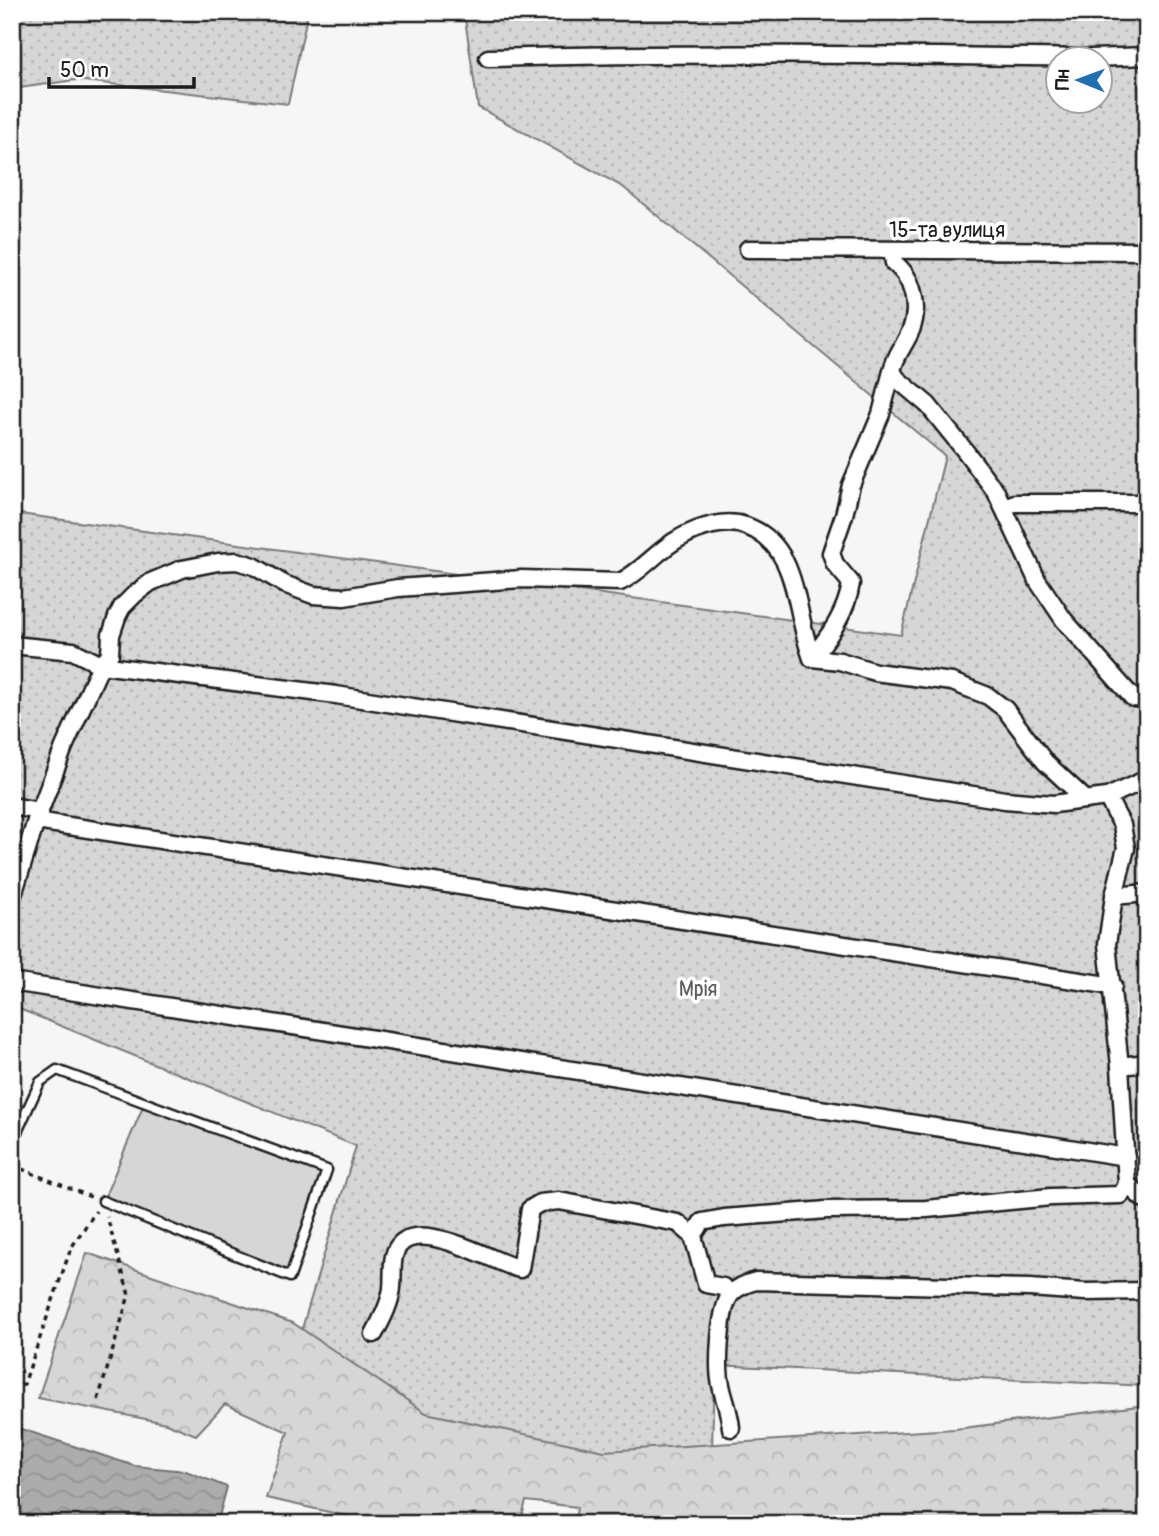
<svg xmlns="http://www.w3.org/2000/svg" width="1159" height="1536" font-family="Pangolin,sans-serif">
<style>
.grass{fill:url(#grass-dots);stroke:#797979;stroke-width:2;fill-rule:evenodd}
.forest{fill:url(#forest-crowns);stroke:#797979;stroke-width:2}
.pitch{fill:#d6d6d6;stroke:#797979;stroke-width:2}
.water{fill:url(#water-waves);stroke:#727272;stroke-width:2}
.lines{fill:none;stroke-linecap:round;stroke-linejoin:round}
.lane-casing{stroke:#1c1c1c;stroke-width:13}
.street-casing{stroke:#1c1c1c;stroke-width:21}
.path{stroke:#1c1c1c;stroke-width:3.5;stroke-dasharray:5 5;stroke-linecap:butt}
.lane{stroke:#fff;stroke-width:8}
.street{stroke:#fff;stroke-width:16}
.labels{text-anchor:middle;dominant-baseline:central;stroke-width:7;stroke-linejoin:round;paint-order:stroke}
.street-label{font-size:21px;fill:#1c1c1c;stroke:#fff}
.park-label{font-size:21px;fill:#5d5d5d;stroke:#fff}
</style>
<defs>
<pattern id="grass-dots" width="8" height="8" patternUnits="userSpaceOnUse" patternTransform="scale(1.75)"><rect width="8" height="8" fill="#d6d6d6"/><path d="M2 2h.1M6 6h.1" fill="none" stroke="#b7b7b7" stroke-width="1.8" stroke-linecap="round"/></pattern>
<pattern id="forest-crowns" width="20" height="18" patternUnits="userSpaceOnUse" patternTransform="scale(1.75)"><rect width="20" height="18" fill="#d6d6d6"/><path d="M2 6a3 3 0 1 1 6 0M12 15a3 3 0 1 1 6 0" fill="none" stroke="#b7b7b7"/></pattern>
<pattern id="water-waves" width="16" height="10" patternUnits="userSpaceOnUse" patternTransform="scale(1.75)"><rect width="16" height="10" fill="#acacac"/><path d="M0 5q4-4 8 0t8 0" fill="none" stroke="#939393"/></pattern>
</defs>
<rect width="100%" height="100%" fill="#f6f6f6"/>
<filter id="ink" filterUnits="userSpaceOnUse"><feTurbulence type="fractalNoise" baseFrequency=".0143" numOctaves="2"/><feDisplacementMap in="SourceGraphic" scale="14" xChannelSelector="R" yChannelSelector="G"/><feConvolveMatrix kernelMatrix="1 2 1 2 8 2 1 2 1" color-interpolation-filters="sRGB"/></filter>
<g filter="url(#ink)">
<!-- grass -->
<g class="grass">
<polygon points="12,12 308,12 288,104 75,80 12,89"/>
<path d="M464,12H1147V1386L714,1365L711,1496L466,1473L296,1349L356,1146L12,1006V513L901,635L945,456L623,187L478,107ZM1058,60H1100V102H1058Z"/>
</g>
<!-- forest -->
<polygon class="forest" points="87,1253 293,1323 426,1413 604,1451 955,1429 1147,1405 1147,1524 575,1524 577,1507 526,1501 520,1524 383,1524 266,1498 288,1432 225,1404 196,1435 166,1423 38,1398"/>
<!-- pitch -->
<polygon class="pitch" points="145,1102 327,1170 290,1277 103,1201"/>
<!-- water -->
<polygon class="water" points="12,1426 135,1466 186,1471 227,1487 217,1524 12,1524"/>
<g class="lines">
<defs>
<polyline id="lane" points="12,1143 40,1082 57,1070 327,1170 290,1277 103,1201"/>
<g id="street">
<path d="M488,58C689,52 891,55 1092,58L1147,56"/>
<polyline points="748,249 1147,251"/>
<path d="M892,251L894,263C913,277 920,307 911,330C905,345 895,355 892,371L897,379L928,405L966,452L996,492L1037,580L1064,620L1133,698L1147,699"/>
<path d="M892,371L881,414L851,485L844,515L831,553L835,564L851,583C847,612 830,635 812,658L840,661L875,672L952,682L988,696L1005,709L1045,762L1086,800"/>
<polyline points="1003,507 1015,503 1147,503"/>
<polyline points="12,645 73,651 101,665 336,695 1005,800 1054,804 1107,797 1147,779"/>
<polyline points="1107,797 1122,825 1126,848 1114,896 1107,944 1120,1066 1127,1184 1142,1198 1147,1200"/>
<polyline points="12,806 39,811"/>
<polyline points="36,821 1113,986"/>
<polyline points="1114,896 1147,893"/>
<path d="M12,898L36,821L64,747L101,665L110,654L111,635L117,617L122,607L134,595L151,582L182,569L218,562L237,561L254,566L284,584L313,595L344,597L398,588L522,579L620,582C643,571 657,550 680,538C699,527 725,519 746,526C800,545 794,612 812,658"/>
<polyline points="12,982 1126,1157"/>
<polyline points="1120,1066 1147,1063"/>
<polyline points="693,1236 702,1222 724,1218 827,1210 926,1209 1051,1197 1121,1195 1127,1184"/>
<path d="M374,1334C381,1321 388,1308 391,1294C394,1282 391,1269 394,1256C406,1208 494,1263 520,1269L530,1209L540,1203L559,1201L678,1223L693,1236L706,1284L723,1287L731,1294"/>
<path d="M731,1428C730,1413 724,1400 721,1385C717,1368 719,1306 732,1293C738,1287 748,1283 756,1281L1030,1288L1085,1292L1147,1291"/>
</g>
</defs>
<!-- lane casing -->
<use href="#lane" class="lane-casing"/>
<!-- street casing -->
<use href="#street" class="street-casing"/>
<!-- path -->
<g class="path">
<polyline points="12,1165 91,1197"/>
<polyline points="12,1390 24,1384 71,1248 96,1211"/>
<polyline points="98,1400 129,1295 107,1217"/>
</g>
<!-- lane -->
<use href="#lane" class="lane"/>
<!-- street -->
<use href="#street" class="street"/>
</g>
</g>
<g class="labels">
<!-- street labels -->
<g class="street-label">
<text x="947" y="230">15-та вулиця</text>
</g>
<!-- park labels -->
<g class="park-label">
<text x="698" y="989">Мрія</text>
</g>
</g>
<!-- margin -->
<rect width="1159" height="1536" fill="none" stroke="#fff" stroke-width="42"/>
<rect x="21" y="21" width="1117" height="1494" fill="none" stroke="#1c1c1c" stroke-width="2.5" filter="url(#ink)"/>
<!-- north arrow -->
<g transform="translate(1079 80) rotate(271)"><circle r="33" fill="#ffffff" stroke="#a4a4a4" stroke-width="2"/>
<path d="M0-5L12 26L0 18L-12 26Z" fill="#1f6fb2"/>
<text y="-10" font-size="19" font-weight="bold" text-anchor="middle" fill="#1c1c1c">Пн</text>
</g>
<!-- scale -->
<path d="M49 77v10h145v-10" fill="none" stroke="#1c1c1c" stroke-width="3.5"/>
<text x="60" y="77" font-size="21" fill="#1c1c1c" stroke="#ffffff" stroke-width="5" paint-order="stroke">50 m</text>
</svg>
